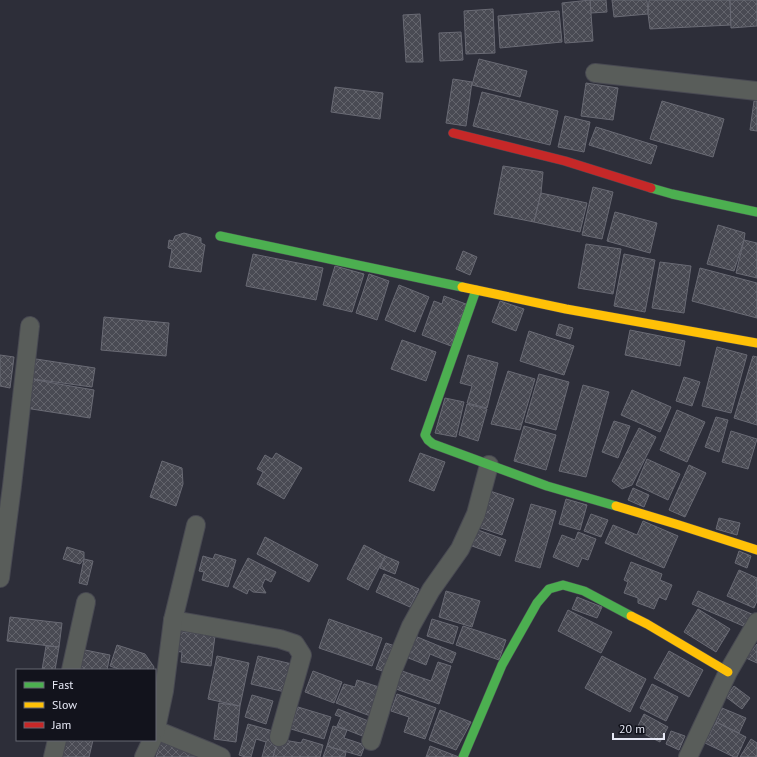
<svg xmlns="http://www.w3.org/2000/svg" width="757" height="757" font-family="'PT Sans',sans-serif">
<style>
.building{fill:url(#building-cross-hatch);stroke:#696a74}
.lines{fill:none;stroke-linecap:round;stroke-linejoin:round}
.street-casing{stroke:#484952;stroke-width:20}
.fast-casing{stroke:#484952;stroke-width:10}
.slow-casing{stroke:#484952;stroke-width:10}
.jam-casing{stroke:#484952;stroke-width:10}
.street{stroke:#595d5a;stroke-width:18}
.fast{stroke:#4caf50;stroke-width:9}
.slow{stroke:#ffc107;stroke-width:9}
.jam{stroke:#c62828;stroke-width:9}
</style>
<defs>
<pattern id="building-cross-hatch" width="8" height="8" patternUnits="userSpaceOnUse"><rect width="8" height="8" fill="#494a53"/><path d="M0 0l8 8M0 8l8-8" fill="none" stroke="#63646c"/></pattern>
</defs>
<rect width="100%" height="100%" fill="#2d2e39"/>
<!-- building -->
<g class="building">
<polygon points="590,0 606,0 607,12 591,13"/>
<polygon points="590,0 593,41 565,43 562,3"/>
<polygon points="612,0 647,0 648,14 614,17"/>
<polygon points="649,0 730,0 731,25 650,29 648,14"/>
<polygon points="730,0 757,0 757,26 731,28"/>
<polygon points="493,9 495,53 466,54 464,11"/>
<polygon points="559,11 562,42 500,48 498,16"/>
<polygon points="420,14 423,62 406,62 403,15"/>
<polygon points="461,32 463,60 440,61 439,33"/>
<polygon points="479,59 527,71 520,97 472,85"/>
<polygon points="453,79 472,82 466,126 446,123"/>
<polygon points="586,83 618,88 613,120 581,116"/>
<polygon points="335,87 383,93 380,119 331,112"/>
<polygon points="482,92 558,111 550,145 473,126"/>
<polygon points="662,101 724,119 713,157 650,139"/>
<polygon points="754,101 757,101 757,131 750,130"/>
<polygon points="565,116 590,122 584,152 558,147"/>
<polygon points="596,127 657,146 651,164 589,145"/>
<polygon points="503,166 543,172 541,193 534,222 494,214"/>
<polygon points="593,187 613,192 602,239 582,235"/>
<polygon points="541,193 587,203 580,232 534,222"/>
<polygon points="615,212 657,223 650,253 607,241"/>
<polygon points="718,225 745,233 744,240 734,271 707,264"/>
<polygon points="184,233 201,238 201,243 205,245 203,257 201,272 169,267 172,249 168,248 169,240 173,241 175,236"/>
<polygon points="744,240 757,243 757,278 736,273"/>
<polygon points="586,244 621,249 613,294 578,288"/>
<polygon points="463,251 477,257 470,275 456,269"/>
<polygon points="253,254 323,268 316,300 246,286"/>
<polygon points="624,254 655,260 645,312 614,306"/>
<polygon points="660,262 691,266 684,313 652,308"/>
<polygon points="335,266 364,274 352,312 323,305"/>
<polygon points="700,268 757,283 757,318 692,301"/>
<polygon points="369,274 389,281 377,320 356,313"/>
<polygon points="399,285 429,297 415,332 385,320"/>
<polygon points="444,296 466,304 451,346 422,335 434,301 442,304"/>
<polygon points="500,301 524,309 516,331 492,322"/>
<polygon points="104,317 169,323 166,356 101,350"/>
<polygon points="559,324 573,328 570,339 556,335"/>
<polygon points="630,330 685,341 680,366 625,355"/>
<polygon points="529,331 574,346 564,375 520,361"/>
<polygon points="402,340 436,352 426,381 391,369"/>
<polygon points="717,347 747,355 731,413 702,406"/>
<polygon points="0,355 14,357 10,388 0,386"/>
<polygon points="468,355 498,363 487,408 467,403 472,386 460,383"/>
<polygon points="753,356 757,357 757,425 734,418"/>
<polygon points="36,359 95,368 92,387 33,379"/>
<polygon points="508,371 535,379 520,430 491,424"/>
<polygon points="539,374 569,382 556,430 525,422"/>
<polygon points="684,377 700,382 692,406 676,401"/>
<polygon points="30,379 94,390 90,418 25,408"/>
<polygon points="583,385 609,392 586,477 559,471"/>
<polygon points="632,390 671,407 660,432 621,415"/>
<polygon points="445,398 464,402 456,437 435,433"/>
<polygon points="467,404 487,409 478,441 459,435"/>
<polygon points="677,410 705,422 687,462 660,450"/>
<polygon points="716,417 728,420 719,452 705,447"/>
<polygon points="614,421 630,426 618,458 602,452"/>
<polygon points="524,426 556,435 546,470 514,461"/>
<polygon points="639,428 656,437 632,485 622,489 612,481"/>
<polygon points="731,431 757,439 748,469 722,462"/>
<polygon points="276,453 302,468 284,499 257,484 263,472 257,469 265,455 272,459"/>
<polygon points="420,453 445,462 434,491 409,481"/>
<polygon points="647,459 680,474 668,500 636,485"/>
<polygon points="162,461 182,468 183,484 176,506 150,497"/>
<polygon points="689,465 706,473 685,517 669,510"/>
<polygon points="633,488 649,495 644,507 628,500"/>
<polygon points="490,491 514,499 502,535 478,527"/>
<polygon points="566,499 587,505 580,530 559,524"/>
<polygon points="531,504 556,511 540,568 515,561"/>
<polygon points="591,514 608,520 601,537 584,531"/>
<polygon points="719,518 740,523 737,535 716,529"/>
<polygon points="643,521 678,536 664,568 605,543 613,525 637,535"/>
<polygon points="478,530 506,540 500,556 472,546"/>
<polygon points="578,532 596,539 588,560 582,558 578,567 553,557 562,535 575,540"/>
<polygon points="265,537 318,565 309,582 257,554"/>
<polygon points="364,545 385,556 368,590 347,579"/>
<polygon points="67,547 84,552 84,559 80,564 63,559"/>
<polygon points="739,551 751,556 747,568 735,563"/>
<polygon points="215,554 236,560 228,587 202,580 204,572 199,571 203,556 213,559"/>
<polygon points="385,556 399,562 395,574 380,568"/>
<polygon points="248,558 276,572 271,582 265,579 262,586 266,593 253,592 249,589 247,594 233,587"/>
<polygon points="84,559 93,561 87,585 79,583"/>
<polygon points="631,562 662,574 660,580 672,585 666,600 659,597 654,609 638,603 638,598 624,593 628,582 624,580"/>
<polygon points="739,570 757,578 757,601 754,608 727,596"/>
<polygon points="384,574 419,589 410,607 376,592"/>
<polygon points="446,591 480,601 472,627 439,617"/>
<polygon points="698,591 754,615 748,628 692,604"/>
<polygon points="577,597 602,607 597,618 572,609"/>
<polygon points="698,609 730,629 716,652 684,632"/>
<polygon points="568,610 612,632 601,653 558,631"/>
<polygon points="10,617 62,623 59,647 7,641"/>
<polygon points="329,619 382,638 372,666 319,648"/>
<polygon points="432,619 458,627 453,644 427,636"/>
<polygon points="463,626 506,640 499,660 456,645"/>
<polygon points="176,631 215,636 211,666 181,662 182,652 173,651"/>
<polygon points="415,636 456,653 452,663 430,654 426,665 406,657"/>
<polygon points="386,643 395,646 386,672 376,669"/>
<polygon points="757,644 757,663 746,658"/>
<polygon points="117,645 145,654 154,667 153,670 121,670 110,666"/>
<polygon points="46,646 59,647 55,670 42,670"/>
<polygon points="80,649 110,655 107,670 75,670"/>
<polygon points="669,651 703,670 689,697 654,678"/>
<polygon points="217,656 249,663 240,706 208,699"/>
<polygon points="258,656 292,664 285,692 251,684"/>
<polygon points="602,656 646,679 630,712 585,688"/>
<polygon points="438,662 451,666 439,704 396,689 402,671 431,681"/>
<polygon points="313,671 342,682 334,703 305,692"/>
<polygon points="357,680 382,688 373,717 336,703 344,684 355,687"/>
<polygon points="652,684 678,697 666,721 640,708"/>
<polygon points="734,686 750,698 742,709 726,697"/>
<polygon points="397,694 436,708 425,739 404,732 409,717 391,711"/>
<polygon points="252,695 273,701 266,724 245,717"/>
<polygon points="219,703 240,706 236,742 214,739"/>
<polygon points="298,707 331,717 324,739 291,729"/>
<polygon points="722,708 746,718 739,733 716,722"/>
<polygon points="338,709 371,722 365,737 337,726 341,717 335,715"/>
<polygon points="440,710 471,722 456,750 429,740"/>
<polygon points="644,714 668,727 660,742 636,730"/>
<polygon points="716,722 746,737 737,757 734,757 705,743"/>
<polygon points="248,724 280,733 273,757 262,757 266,742 256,739 251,757 245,757 239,755"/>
<polygon points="333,726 347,730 344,738 365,745 361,756 327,746"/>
<polygon points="671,731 685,736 679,750 666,744"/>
<polygon points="278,739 301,743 303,739 323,745 320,757 273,757"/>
<polygon points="751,739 757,743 757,757 740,757"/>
<polygon points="63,740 93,740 89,757 59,757"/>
<polygon points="161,742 203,757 156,757"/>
<polygon points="327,746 346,752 345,757 323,757"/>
<polygon points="430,746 459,757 426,757"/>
</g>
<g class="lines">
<defs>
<g id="street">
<polyline points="595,73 757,91"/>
<polyline points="0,578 12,486 30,326"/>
<polyline points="173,620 280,639 295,644 302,655 279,737"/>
<polyline points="71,670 86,602"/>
<polyline points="156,730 210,752 221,757"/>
<polyline points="155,733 164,691 173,620 196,525"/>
<polyline points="371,741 392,672 411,626 431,590 460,549 476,514 489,465"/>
<polyline points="53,757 57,740"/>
<polyline points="144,757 152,740"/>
<polyline points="688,757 728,672 757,622"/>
</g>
<g id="fast">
<polyline points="651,188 672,194 757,212"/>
<polyline points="220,236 462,287"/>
<polyline points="476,290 425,435 428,440 433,444 547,486 616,506"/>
<polyline points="463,757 502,665 537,603 549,589 563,585 584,591 631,616"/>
</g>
<g id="slow">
<polyline points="462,287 566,309 757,343"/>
<polyline points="616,506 679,525 757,550"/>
<polyline points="631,616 647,624 728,672"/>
</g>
<polyline id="jam" points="453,133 565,161 651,188"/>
</defs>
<!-- street casing -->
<use href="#street" class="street-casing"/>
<!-- fast casing -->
<use href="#fast" class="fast-casing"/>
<!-- slow casing -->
<use href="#slow" class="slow-casing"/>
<!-- jam casing -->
<use href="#jam" class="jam-casing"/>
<!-- street -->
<use href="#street" class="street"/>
<!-- fast -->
<use href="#fast" class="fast"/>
<!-- slow -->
<use href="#slow" class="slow"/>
<!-- jam -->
<use href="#jam" class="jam"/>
</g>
<!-- legend -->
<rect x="16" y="669" width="140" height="72" fill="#12131c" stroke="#676873"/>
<rect x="24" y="682" width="20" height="6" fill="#4caf50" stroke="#676873"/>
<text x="52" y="689" font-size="12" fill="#e6e8f5">Fast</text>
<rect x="24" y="702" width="20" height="6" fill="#ffc107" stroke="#676873"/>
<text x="52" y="709" font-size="12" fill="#e6e8f5">Slow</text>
<rect x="24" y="722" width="20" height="6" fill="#c62828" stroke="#676873"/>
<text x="52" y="729" font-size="12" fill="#e6e8f5">Jam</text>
<!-- scale -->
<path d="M613 733v6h51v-6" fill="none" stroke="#e6e8f5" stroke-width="2"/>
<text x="619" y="733" font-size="12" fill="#e6e8f5" stroke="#12131c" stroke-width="3" paint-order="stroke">20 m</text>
</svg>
